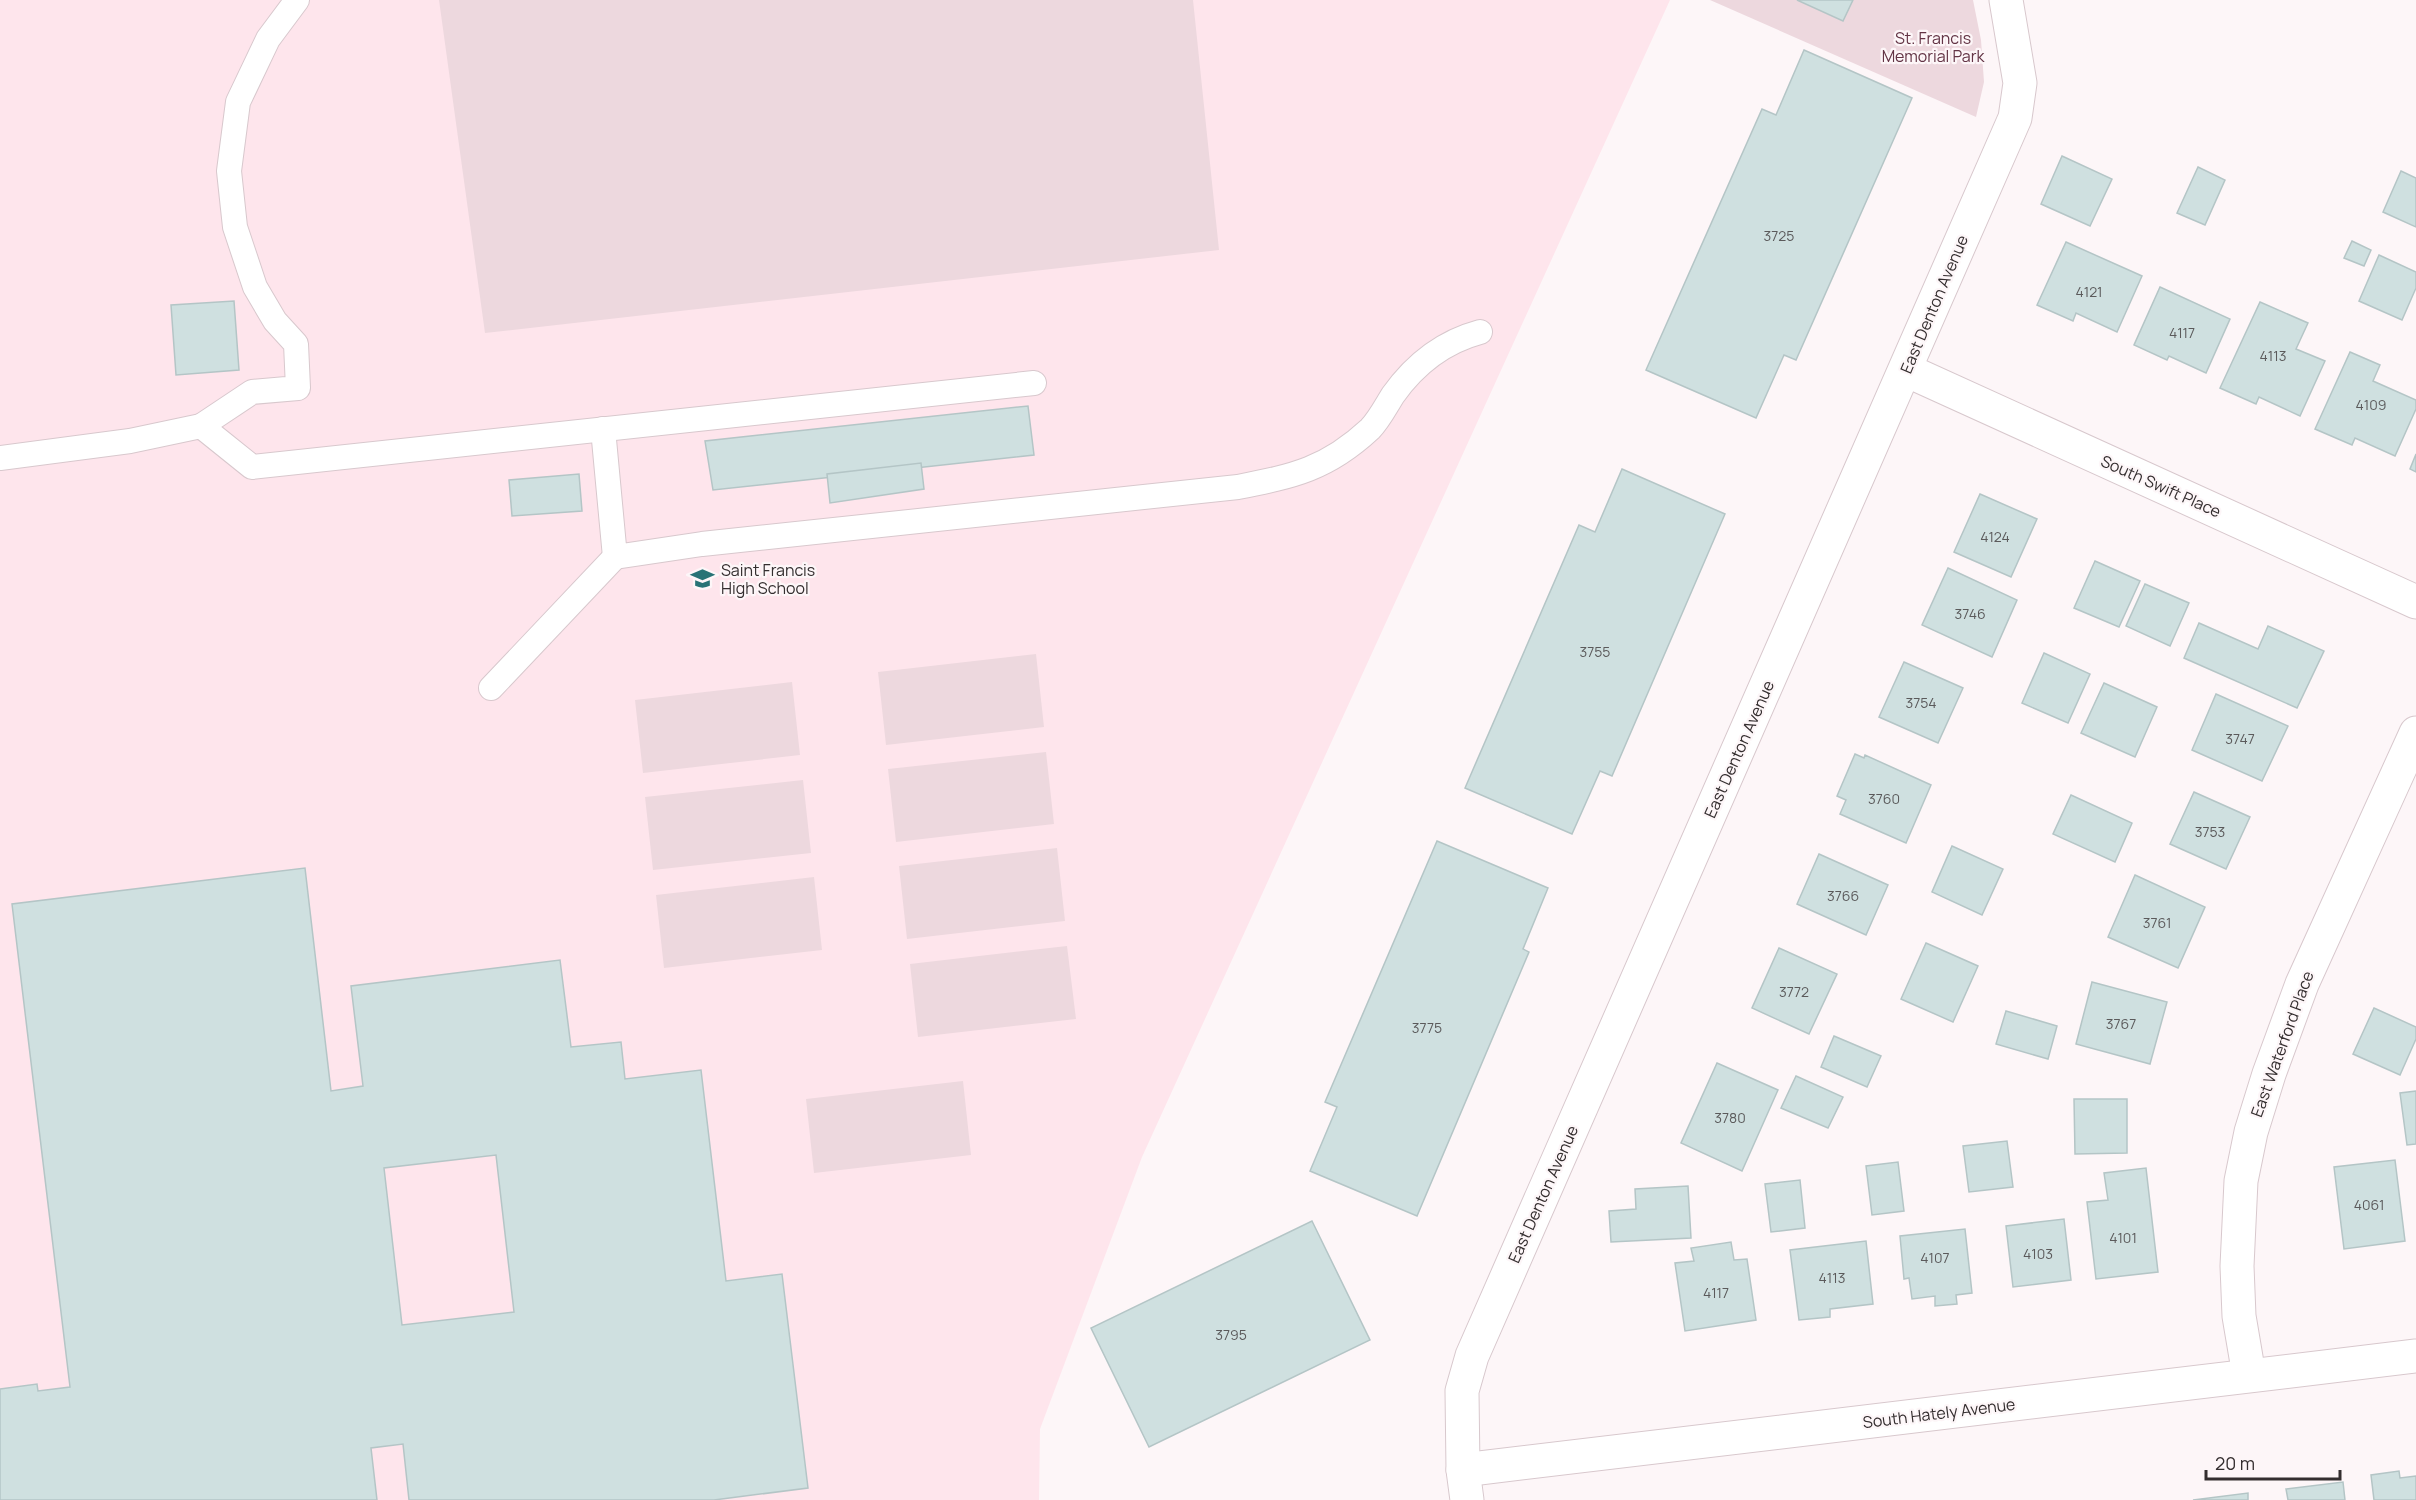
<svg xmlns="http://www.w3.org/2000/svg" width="2416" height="1500" font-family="Manrope,sans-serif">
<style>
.built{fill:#fee5ec}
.green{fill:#edd8de}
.building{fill:#cfe0e0;stroke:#b4c5c6;stroke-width:1.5;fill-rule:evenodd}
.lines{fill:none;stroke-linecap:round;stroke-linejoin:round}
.lane-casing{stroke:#d8c8cd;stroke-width:26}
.street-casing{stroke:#d8c8cd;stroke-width:35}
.lane{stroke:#fff;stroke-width:24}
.street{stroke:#fff;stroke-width:33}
.labels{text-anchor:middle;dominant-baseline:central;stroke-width:4.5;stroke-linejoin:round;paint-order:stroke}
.number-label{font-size:14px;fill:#5b5a5b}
.park-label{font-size:16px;fill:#633445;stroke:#fdf6f8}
.street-label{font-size:16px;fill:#342e2f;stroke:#fdf6f8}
.poi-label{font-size:16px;fill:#342e2f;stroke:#fdf6f8;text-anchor:start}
</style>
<rect width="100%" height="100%" fill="#fdf6f8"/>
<!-- built -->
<polygon class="built" points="0,0 1670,0 1142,1157 1040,1429 1039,1500 0,1500"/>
<!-- green -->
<g class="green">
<polygon points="439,0 1193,0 1219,250 485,333"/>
<polygon points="1710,0 1973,0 1981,40 1984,82 1976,117"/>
<polygon points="1036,654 1044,727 886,745 878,672"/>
<polygon points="792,682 800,755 643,773 635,700"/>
<polygon points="1046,752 1054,824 896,842 888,769"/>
<polygon points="803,780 811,853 653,870 645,797"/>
<polygon points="1057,848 1065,921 907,939 899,866"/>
<polygon points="814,877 822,950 664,968 656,895"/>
<polygon points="1067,946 1076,1019 918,1037 910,964"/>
<polygon points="963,1081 971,1155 814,1173 806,1099"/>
</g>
<!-- building -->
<g class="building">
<polygon points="1797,0 1853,0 1843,21"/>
<polygon points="1804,50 1912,98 1796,360 1784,355 1756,418 1646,370 1762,109 1776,115"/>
<polygon points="2062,156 2112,179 2090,226 2041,204"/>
<polygon points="2198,167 2225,180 2205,225 2177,213"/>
<polygon points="2401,171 2416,178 2416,227 2383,212"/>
<polygon points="2352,241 2371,250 2364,266 2344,258"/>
<polygon points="2066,242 2142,276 2117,332 2076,313 2073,321 2037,305"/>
<polygon points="2379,255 2416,272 2416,288 2402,320 2359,301"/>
<polygon points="2160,287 2230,319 2206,373 2169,356 2167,360 2134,345"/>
<polygon points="234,301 239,370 176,375 171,305"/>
<polygon points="2260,302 2308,323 2296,349 2325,361 2300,416 2259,397 2256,404 2220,388"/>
<polygon points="2350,352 2380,365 2373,381 2416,400 2416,409 2395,456 2355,438 2352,445 2315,429"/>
<polygon points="1028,406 1034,455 713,490 705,441"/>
<polygon points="2416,454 2416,472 2410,469"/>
<polygon points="921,463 924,489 830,503 827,474"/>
<polygon points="1622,469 1725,514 1612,776 1600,771 1572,834 1465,788 1579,525 1595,532"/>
<polygon points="579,474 582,511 512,516 509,480"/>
<polygon points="1980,494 2037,519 2011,577 1954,552"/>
<polygon points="2095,561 2140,581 2119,627 2074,608"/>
<polygon points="1948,568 2017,600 1992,657 1922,625"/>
<polygon points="2145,584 2189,603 2170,646 2126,626"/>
<polygon points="2199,623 2258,649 2268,626 2324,651 2297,708 2184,658"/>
<polygon points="2044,653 2090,674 2068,723 2022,703"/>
<polygon points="1904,662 1963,688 1938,743 1879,717"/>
<polygon points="2104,683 2157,707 2135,757 2081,733"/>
<polygon points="2216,694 2288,726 2262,781 2192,750"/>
<polygon points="1855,754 1864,758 1865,755 1931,785 1906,843 1840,814 1846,800 1837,796"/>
<polygon points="2194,792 2250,817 2226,869 2170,844"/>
<polygon points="2071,795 2132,823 2115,862 2053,834"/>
<polygon points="1437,841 1548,888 1523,949 1529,952 1417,1216 1310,1171 1337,1107 1325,1102"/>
<polygon points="1952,846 2003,869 1982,915 1932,892"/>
<polygon points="1819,854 1888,885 1866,935 1797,904"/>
<path d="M305,868L331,1091L363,1086L351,986L560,960L571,1047L621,1042L625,1079L701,1070L726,1281L782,1274L808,1488L714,1500H409L403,1444L371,1448L377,1500H0V1389L37,1384L38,1391L70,1387L12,904ZM496,1155L514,1312L402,1325L384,1168Z"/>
<polygon points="2135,875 2205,907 2178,968 2108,937"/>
<polygon points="1926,943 1978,966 1953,1022 1901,999"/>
<polygon points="1779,948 1837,974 1809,1034 1752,1008"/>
<polygon points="2092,982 2167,1002 2150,1064 2076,1044"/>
<polygon points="2374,1008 2416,1027 2416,1039 2400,1075 2353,1054"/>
<polygon points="2006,1011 2057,1026 2048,1059 1996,1044"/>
<polygon points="1834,1036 1881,1056 1867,1087 1821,1067"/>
<polygon points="1717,1063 1778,1090 1742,1171 1681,1143"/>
<polygon points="1796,1076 1843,1097 1828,1128 1781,1108"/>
<polygon points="2416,1091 2416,1144 2407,1145 2400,1093"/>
<polygon points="2074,1099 2127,1099 2127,1153 2075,1154"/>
<polygon points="2007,1141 2013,1187 1969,1192 1963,1146"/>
<polygon points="2395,1160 2405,1241 2344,1249 2334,1167"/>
<polygon points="1898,1162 1904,1211 1872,1215 1866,1166"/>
<polygon points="2146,1168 2158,1272 2096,1279 2087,1202 2108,1200 2104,1173"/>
<polygon points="1800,1180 1805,1228 1771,1232 1765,1184"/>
<polygon points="1688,1186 1691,1238 1611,1242 1609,1211 1636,1209 1635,1189"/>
<polygon points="2064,1219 2071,1280 2013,1287 2006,1226"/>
<polygon points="1312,1221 1370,1340 1149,1447 1091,1328"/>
<polygon points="1965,1229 1972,1293 1956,1295 1957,1304 1935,1306 1935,1296 1912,1299 1909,1278 1904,1279 1900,1236"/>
<polygon points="1866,1241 1873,1304 1830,1309 1830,1317 1799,1320 1790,1250"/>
<polygon points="1731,1242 1734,1260 1747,1259 1756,1320 1685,1331 1675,1263 1694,1261 1691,1248"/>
<polygon points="2399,1471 2400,1478 2416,1476 2416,1500 2374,1500 2371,1475"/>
<polygon points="2343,1482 2345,1500 2288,1500 2286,1489"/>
<polygon points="2248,1493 2248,1500 2193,1500"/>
</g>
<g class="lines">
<defs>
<g id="lane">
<polyline points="201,426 252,392 298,388 296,344 275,321 255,287 235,227 229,171 238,102 268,39 297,0"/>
<path d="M603,429L615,557L702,544L1238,487C1294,476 1327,469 1370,429C1379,420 1386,406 1393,395C1415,364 1443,342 1480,332"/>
<polyline points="0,458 130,441 201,426 252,467 1034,383"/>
<polyline points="491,688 615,557"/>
</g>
<g id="street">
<polyline points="1906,370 2416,602"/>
<polyline points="2249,1375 2239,1316 2237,1266 2241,1181 2251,1132 2269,1074 2302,984 2416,733"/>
<polyline points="1463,1470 2416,1356"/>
<polyline points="1467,1500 1463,1470 1462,1391 1472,1356 2015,118 2020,83 2006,0"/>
</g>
</defs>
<!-- lane casing -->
<use href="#lane" class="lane-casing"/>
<!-- street casing -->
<use href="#street" class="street-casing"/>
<!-- lane -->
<use href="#lane" class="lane"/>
<!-- street -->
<use href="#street" class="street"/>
</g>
<!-- icons -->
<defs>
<symbol id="school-bare" viewBox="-9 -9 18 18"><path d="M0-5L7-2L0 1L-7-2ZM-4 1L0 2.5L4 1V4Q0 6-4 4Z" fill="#287376" stroke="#fdf6f8" stroke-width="2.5" paint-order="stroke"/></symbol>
</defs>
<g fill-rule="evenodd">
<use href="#school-bare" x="686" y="562" width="33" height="33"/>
</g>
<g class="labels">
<!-- number labels -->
<g class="number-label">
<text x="1779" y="235">3725</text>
<text x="2089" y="291">4121</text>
<text x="2182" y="332">4117</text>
<text x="2273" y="355">4113</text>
<text x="2371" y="404">4109</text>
<text x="1995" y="536">4124</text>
<text x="1970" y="613">3746</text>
<text x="1595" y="651">3755</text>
<text x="1921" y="702">3754</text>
<text x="2240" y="738">3747</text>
<text x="1884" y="798">3760</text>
<text x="2210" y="831">3753</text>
<text x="1843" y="895">3766</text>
<text x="2157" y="922">3761</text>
<text x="1794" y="991">3772</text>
<text x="2121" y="1023">3767</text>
<text x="1427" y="1027">3775</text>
<text x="1730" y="1117">3780</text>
<text x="2369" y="1204">4061</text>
<text x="2123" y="1237">4101</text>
<text x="2038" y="1253">4103</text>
<text x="1935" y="1257">4107</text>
<text x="1832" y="1277">4113</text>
<text x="1716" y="1292">4117</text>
<text x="1231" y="1334">3795</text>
</g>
<!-- park labels -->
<g class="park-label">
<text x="1933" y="38">St. Francis<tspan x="1933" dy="18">Memorial Park</tspan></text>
</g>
<!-- street labels -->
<g class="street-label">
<text transform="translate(1934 304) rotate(-67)">East Denton Avenue</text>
<text transform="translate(2161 486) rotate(24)">South Swift Place</text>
<text transform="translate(1739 749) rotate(-66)">East Denton Avenue</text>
<text transform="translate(2282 1044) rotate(-70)">East Waterford Place</text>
<text transform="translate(1543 1194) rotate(-66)">East Denton Avenue</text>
<text transform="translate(1939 1413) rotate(-7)">South Hately Avenue</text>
</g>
<!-- poi labels -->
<g class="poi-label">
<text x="721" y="570">Saint Francis<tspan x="721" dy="18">High School</tspan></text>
</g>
</g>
<!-- scale -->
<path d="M2206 1470v9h134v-9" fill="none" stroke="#342e2f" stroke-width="3"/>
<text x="2215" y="1470" font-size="18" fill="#342e2f" stroke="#fdf6f8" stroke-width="4.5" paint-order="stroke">20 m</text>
</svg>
